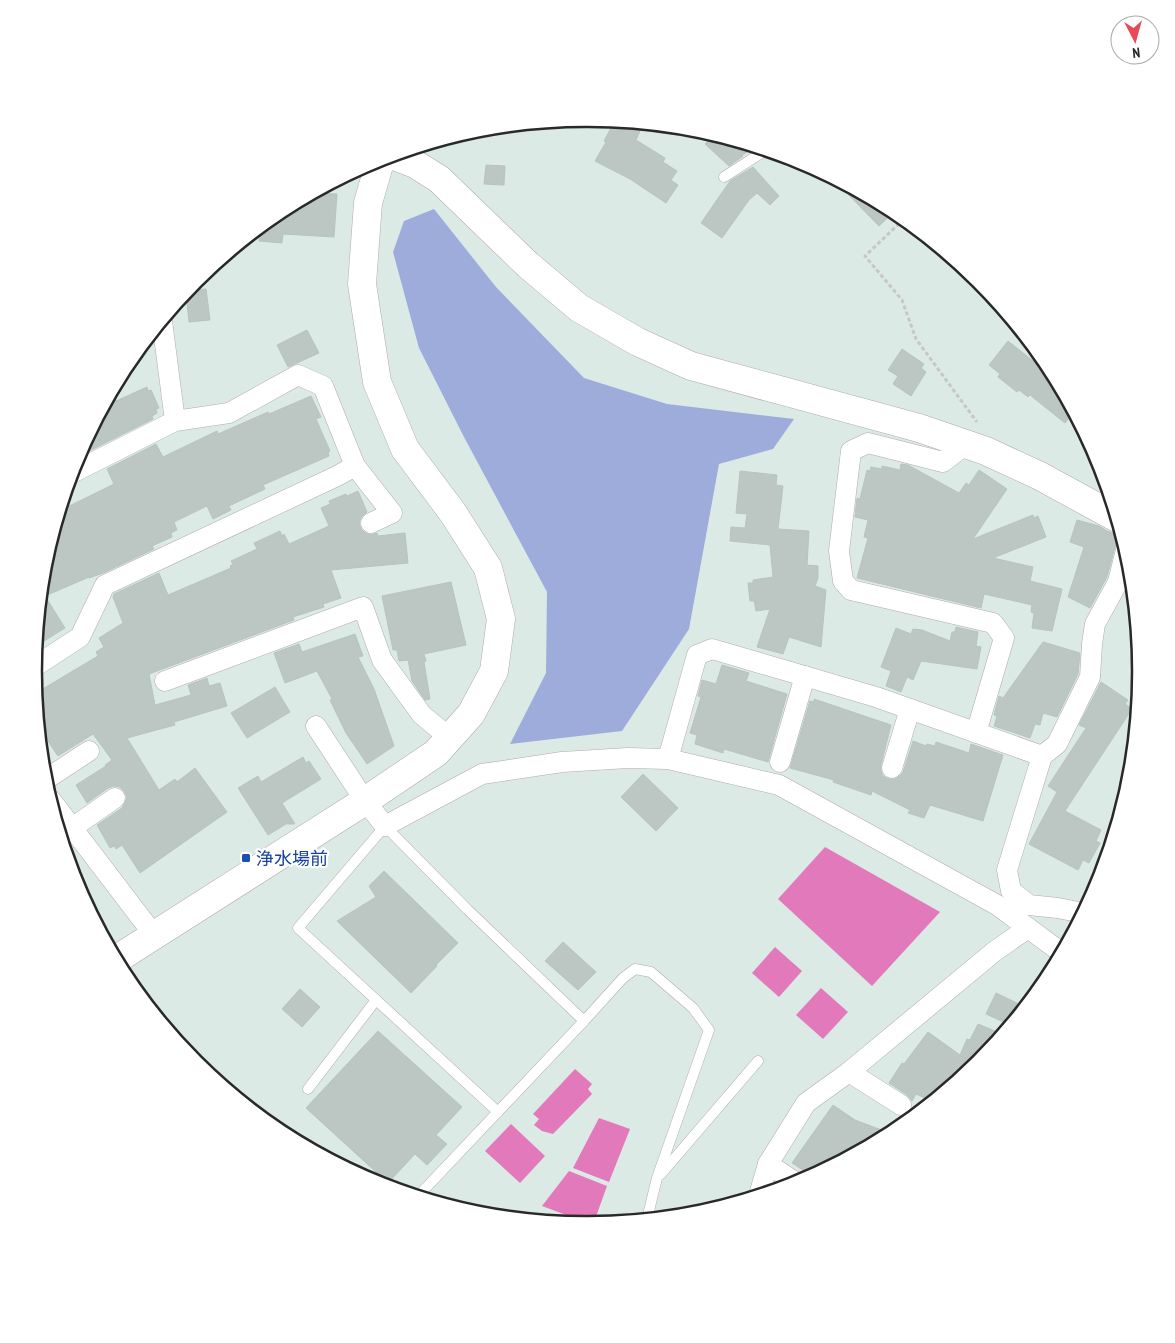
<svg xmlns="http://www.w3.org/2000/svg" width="1175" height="1343" font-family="'PT Sans Narrow','Noto Sans JP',sans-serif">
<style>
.green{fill:#9eacdb}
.water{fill:#e279bb}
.building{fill:#bcc6c2;stroke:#b6c5c1}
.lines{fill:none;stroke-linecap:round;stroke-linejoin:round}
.lane-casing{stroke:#b5a9aa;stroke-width:11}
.street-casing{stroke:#b5a9aa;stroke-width:21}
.secondary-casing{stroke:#b5a9aa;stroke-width:29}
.path{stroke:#c7c7c7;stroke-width:3;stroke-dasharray:4 2.5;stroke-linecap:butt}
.lane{stroke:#fff;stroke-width:10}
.street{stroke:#fff;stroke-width:20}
.secondary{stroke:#fff;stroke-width:28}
.transit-dot{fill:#1a4fb4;stroke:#fff;stroke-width:2}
.labels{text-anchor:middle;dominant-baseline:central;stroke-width:4.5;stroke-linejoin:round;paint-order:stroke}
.transit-label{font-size:18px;fill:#164399;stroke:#fff;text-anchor:start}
.rim{fill:none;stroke:#292929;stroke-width:2.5}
</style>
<rect width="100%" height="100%" fill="#dceae6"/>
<!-- green -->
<polygon class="green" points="434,209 496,287 584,378 667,404 794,419 773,449 719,464 689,629 622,731 510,744 546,673 547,592 464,437 419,348 393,252 404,221"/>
<!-- water -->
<g class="water">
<polygon points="825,847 940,912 872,986 778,899"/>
<polygon points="775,947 802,971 779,997 752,973"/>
<polygon points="821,988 848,1012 823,1039 796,1015"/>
<polygon points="575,1069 592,1084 588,1089 592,1094 553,1134 542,1131 534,1125 539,1119 533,1114"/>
<polygon points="599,1118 630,1129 609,1182 573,1168"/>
<polygon points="511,1124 545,1156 520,1183 485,1151"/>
<polygon points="569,1171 607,1186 593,1225 542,1206"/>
</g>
<!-- building -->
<g class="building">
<polygon points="615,120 622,121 640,131 636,140 665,158 663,162 677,171 671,180 678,185 666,203 630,179 595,161 606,142 604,141"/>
<polygon points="715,134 729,139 757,147 742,155 743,156 729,166 705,144"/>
<polygon points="486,165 505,166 504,185 484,184"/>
<polygon points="753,167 779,196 770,205 757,193 749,200 722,238 701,223 730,181"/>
<polygon points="841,182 848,186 895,211 879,226 839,185"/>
<polygon points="314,193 337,194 334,237 283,234 282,243 259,241 260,227 280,211"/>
<polygon points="206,289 210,320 189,322 186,293 187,291"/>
<polygon points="307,330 319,353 288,367 277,345"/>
<polygon points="1008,341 1057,380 1074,412 1065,423 1030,395 1028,397 1019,390 1017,392 998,377 1000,374 989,365"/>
<polygon points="902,349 924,364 921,368 926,372 911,396 893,384 898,376 888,370"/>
<polygon points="147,387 148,391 151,390 159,408 156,409 157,413 152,416 153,419 77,457 112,392 116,401"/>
<polygon points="311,396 321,417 316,419 330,451 328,452 329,456 263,485 265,489 229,506 231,510 213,519 207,506 174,522 177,530 171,533 172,537 152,546 154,549 103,573 89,578 89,577 45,596 65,628 36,646 44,563 61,510 114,484 107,469 156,444 163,457 217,431 218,434 268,412 269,414"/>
<polygon points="901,464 908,465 959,493 966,483 969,485 979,470 1007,489 973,539 1033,515 1034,518 1038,516 1046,537 993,558 1033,567 1030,581 1062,589 1052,631 1032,628 1034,613 1031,612 1032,605 984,594 981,608 857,578 868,538 864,537 868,520 855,517 857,498 860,499 867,470 870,471 871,467 882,469 882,466 900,470"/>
<polygon points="740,471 777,475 776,485 783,486 778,529 809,531 807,565 818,566 818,578 815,586 826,590 821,647 789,637 783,654 757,647 770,609 756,611 754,601 750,601 748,583 753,583 753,580 773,577 770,545 730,541 731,527 745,528 747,514 736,513"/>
<polygon points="358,491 367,512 361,517 359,523 361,529 365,533 371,535 377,533 378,536 405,533 408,563 331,570 341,598 323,604 324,607 293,617 294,620 149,674 155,705 191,695 188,685 207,678 209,686 220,683 227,706 174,722 175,725 127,738 159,790 175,779 177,782 195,768 227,812 140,873 122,845 116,849 114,846 110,848 97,825 122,808 125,803 127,797 124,791 120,787 114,786 108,788 87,803 76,785 106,766 105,765 112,760 93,734 58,756 39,728 36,693 98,656 96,652 104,647 99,638 123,623 113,597 114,594 159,573 168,595 231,568 230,566 233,564 231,561 257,549 254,543 280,531 282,536 284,534 289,544 329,526 321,508 330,504 329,501 346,494 347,496"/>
<polygon points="1077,520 1099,526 1107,531 1122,536 1123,538 1118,541 1115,547 1107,577 1090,608 1068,597 1084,547 1070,542"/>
<polygon points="451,582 466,645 424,654 426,661 424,662 430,699 425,700 412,681 408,660 399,661 397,650 393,650 382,596"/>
<polygon points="956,627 978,632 976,646 981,647 977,669 921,661 913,680 907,677 901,692 886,686 891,671 881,667 896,628 911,634 913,629 922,630 950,641 952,632 955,632"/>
<polygon points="355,634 363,656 358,657 374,689 394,746 367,764 346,733 330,700 332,699 317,671 285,683 274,653 299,644 302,652"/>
<polygon points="1043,642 1080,653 1078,674 1057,717 1043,713 1040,725 1035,724 1030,738 994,726 997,716 994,715 999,696 1003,698"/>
<polygon points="722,665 749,673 746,681 787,694 768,762 724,749 723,753 695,744 697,735 690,733 701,697 698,696 702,680 716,684"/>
<polygon points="1101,682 1128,700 1125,704 1132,709 1065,811 1101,830 1096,841 1100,843 1089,863 1083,860 1078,870 1029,844 1057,792 1048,786 1086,728 1079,725"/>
<polygon points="275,687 290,712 247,738 231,713"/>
<polygon points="814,699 891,725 881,765 881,771 883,776 889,779 895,779 900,776 903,772 913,741 926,746 927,744 935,746 936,742 969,753 971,744 1003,755 983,821 930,805 924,818 908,813 910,810 872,791 871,795 833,782 834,780 790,768 810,701 814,702"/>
<polygon points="303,757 306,763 309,761 321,779 282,803 295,824 286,824 268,835 238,788 258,776 261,782"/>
<polygon points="643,774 678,808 656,831 621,797"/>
<polygon points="384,871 458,943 436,965 437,966 411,993 337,921 376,897 369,886"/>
<polygon points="563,942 596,972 578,990 545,961"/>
<polygon points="300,989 320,1007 302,1027 282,1009"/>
<polygon points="996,993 1025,1007 1010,1025 986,1014"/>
<polygon points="978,1024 995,1031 987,1049 985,1048 977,1065 932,1101 916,1094 912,1101 907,1095 889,1083 902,1063 904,1064 928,1032 960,1055 967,1039 970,1040"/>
<polygon points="378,1031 462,1107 436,1135 447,1144 427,1165 415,1154 388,1183 306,1108"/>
<polygon points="833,1105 855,1120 892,1134 812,1176 792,1163"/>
</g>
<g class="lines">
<defs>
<g id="lane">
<polyline points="724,177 766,150"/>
<polyline points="308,1089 376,1000"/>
<polyline points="498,1112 298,928 385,826 468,910 584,1021 623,978 635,969 651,972 693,1008 709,1030 657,1178 647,1219"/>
<polyline points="661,1174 758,1061"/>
<polyline points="421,1193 584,1021"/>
</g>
<g id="street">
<polyline points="162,321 175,421"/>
<polyline points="966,444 943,462 868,443 851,451 839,551 843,581 851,590 993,623 1004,638 976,733"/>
<polyline points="355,466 392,513 371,523"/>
<polyline points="34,667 80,637 105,585 337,476 355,466 323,386 298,375 229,413 175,421 72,473"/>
<polyline points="165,681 363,607 382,660 422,715 450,738"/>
<polyline points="316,726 365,801 385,826 482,774 562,762 628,758 668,759 779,785 997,905 1062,953"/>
<polyline points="668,759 697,655 712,649 876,697 1042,756"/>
<polyline points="780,762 805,676"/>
<polyline points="892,768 910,709"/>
<polyline points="45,780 89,751"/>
<polyline points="51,800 154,935"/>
<polyline points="72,828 115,798"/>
<polyline points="1083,913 1058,908 1029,905 1011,891 1007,870 1042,756 1057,744 1090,677 1092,644 1095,624 1118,582 1126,550"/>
<polyline points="849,1072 995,951 1028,928"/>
<polyline points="768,1164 798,1184"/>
<polyline points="759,1195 768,1164 806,1103 849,1072 901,1105"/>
</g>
<g id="secondary">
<polyline points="391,155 415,164 439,179 528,265 579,308 638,342 691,366 919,428 986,451 1040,476 1117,518"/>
<polyline points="117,959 365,801 436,753 471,714 494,671 501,619 488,568 453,513 405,449 377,382 362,284 368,203 381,158"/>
</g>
</defs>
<!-- lane casing -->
<use href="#lane" class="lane-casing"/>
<!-- street casing -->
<use href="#street" class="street-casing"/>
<!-- secondary casing -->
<use href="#secondary" class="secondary-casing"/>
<!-- path -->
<polyline class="path" points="904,219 865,256 902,300 916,339 977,422"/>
<!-- lane -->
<use href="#lane" class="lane"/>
<!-- street -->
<use href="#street" class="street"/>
<!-- secondary -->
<use href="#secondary" class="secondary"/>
</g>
<!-- markers -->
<rect class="transit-dot" x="241" y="853" width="10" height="10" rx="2.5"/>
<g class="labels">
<!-- transit labels -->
<g class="transit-label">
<text x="256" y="858">浄水場前</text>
</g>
</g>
<!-- crop -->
<path d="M0 0H1175V1343H0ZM586 127H588A544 544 0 0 1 1132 671V672A544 544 0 0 1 588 1216H586A544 544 0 0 1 42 672V671A544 544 0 0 1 586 127Z" fill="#fff" fill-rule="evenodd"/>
<path class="rim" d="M586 127H588A544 544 0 0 1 1132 671V672A544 544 0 0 1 588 1216H586A544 544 0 0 1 42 672V671A544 544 0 0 1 586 127Z"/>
<!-- north arrow -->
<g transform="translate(1135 40) rotate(174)"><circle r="24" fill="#ffffff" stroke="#a9a9a9"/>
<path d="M0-4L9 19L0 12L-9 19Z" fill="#e84b58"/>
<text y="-8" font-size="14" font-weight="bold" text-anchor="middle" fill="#292929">N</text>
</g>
</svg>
